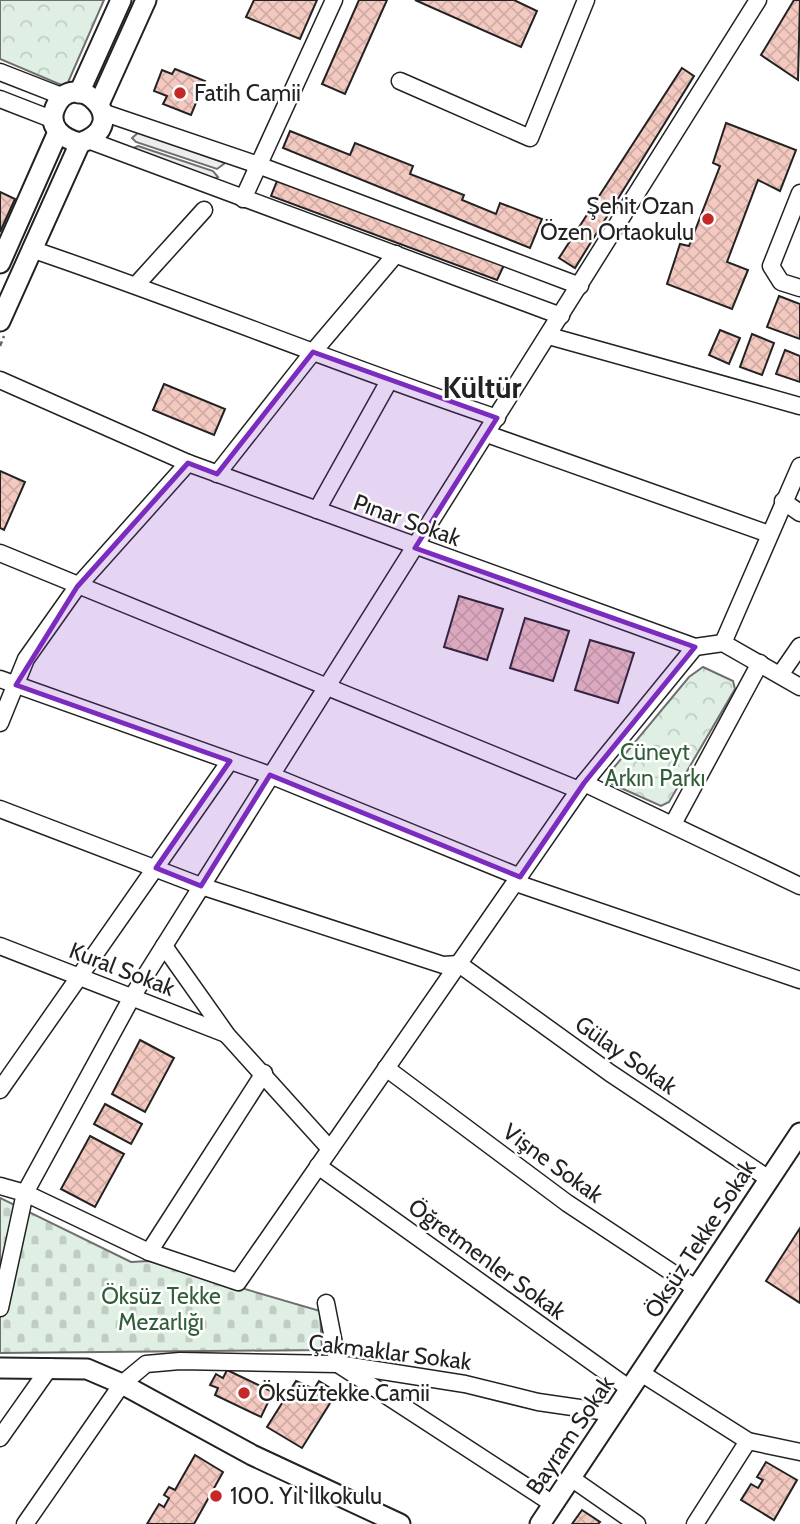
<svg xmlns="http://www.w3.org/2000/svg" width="800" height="1524" font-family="Cabin,sans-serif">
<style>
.cemetery{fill:url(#cemetery-stones);stroke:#6f6f6f;stroke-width:2}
.park{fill:url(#park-crowns);stroke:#6f6f6f;stroke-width:2}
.parking{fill:#ededed;stroke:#6f6f6f;stroke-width:2}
.building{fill:url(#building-cross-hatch);stroke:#222;stroke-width:2}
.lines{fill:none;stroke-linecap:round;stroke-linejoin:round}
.minor-casing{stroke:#222;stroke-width:19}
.major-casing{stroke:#222;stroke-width:23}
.path{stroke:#646464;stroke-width:2.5;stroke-dasharray:5 3.5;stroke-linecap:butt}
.minor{stroke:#fff;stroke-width:16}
.major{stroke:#fff;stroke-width:19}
.marked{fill:#7b2cbf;fill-opacity:0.2;stroke:#7b2cbf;stroke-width:5;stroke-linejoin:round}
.poi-dot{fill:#c62828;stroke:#fff;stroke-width:2.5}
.labels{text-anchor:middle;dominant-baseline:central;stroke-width:5;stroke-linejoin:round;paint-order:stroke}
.poi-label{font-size:23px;fill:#222;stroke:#fff;text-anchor:start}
.street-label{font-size:23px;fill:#222;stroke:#fff}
.park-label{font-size:23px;fill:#2f5e38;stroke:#fff}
.district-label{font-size:30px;font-weight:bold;fill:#222;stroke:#fff}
</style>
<defs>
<pattern id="cemetery-stones" width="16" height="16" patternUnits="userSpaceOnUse" patternTransform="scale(1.75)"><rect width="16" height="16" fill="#e0efe3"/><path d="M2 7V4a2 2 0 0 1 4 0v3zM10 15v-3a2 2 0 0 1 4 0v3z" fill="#c0cdc2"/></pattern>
<pattern id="park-crowns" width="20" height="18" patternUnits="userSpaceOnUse" patternTransform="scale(1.75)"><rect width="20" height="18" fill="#e0efe3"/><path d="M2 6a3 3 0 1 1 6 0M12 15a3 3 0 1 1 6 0" fill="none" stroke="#c0cdc2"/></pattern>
<pattern id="building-cross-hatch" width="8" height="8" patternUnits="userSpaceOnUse" patternTransform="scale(1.75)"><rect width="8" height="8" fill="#f3c9c0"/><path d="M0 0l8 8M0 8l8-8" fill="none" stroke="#d0aca5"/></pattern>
</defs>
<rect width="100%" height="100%" fill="#fff"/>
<!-- cemetery -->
<polygon class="cemetery" points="0,1198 131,1262 149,1261 320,1311 322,1350 0,1353"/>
<!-- park -->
<g class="park">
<polygon points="0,0 104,0 66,87 0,59"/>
<polygon points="703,667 733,681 735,689 669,802 661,806 612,784 611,771 689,677"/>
</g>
<!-- parking -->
<g class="parking">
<polygon points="139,132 225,163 217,169 136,142 132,138"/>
<polygon points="138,146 213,171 218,177 210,181 126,151"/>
</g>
<!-- building -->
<g class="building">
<polygon points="254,0 317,0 300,39 246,17"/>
<polygon points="359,0 387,0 345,94 322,84"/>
<polygon points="415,0 514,0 537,11 521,47"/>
<polygon points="794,0 800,0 798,80 761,55"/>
<polygon points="682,68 694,76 575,268 559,258"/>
<polygon points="175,69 205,81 191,115 163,104 167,96 154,91 162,70 172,74"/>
<polygon points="726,123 796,150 780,191 758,180 727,262 748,270 732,309 667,284 680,244 689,246 720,166 713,163"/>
<polygon points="290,131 350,155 355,143 413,166 410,174 464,195 462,200 496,214 500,203 542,219 530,248 283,148"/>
<polygon points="279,176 505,263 497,280 271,196"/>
<polygon points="0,192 15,199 0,232"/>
<polygon points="779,296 800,304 800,339 767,327"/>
<polygon points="720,330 740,338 729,364 709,355"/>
<polygon points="752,334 774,343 762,375 740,367"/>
<polygon points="785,350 800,356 800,382 776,374"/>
<polygon points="164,384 225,409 214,435 153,410"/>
<polygon points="0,471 25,482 4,530 0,528"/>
<polygon points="459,596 503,609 487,660 444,647"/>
<polygon points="525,618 569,631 553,681 510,668"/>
<polygon points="590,640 634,653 618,703 575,690"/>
<polygon points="140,1040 174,1058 145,1112 112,1094"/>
<polygon points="105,1104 142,1124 131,1144 94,1124"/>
<polygon points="90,1136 124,1154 95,1207 61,1189"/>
<polygon points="800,1228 800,1303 766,1281"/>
<polygon points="227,1370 273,1392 261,1417 215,1395 218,1388 210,1385 216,1374 223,1378"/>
<polygon points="296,1381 314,1389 319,1381 337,1392 302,1448 267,1427"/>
<polygon points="195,1455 223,1472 194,1524 147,1524 159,1504 164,1507 169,1498 164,1495 169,1487 175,1490"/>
<polygon points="766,1462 797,1480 774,1520 741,1500 751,1484 758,1488 763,1480 757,1477"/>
<polygon points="582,1510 600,1522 598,1524 572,1524"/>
</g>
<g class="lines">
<defs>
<g id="minor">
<polyline points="0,72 64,97"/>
<polyline points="400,81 530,138 586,0"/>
<polyline points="0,99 54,120"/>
<polyline points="102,112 258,165 580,286"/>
<polyline points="88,140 561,316"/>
<polyline points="800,193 771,266 781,282 800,288"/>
<polyline points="243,199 334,0"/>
<path d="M31,249C187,302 340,365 497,418"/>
<polyline points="137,284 204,210"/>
<polyline points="549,336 800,406"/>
<polyline points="0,380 188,463 695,647 723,643 800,687"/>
<polyline points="487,434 769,534"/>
<polyline points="217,474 313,352 396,254"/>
<polyline points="783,501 800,513"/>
<polyline points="317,510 389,381"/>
<polyline points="0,553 579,790"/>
<polyline points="723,643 800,466"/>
<polyline points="780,675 800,646"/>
<polyline points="0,679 270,775 520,877"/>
<polyline points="0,723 26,659 77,587 188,463"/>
<polyline points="584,783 800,886"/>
<polyline points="0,809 201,886 443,965 459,964 610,1073 769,1179"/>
<polyline points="673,824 760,663"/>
<polyline points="516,883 800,980"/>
<polyline points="0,946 226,1034"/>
<polyline points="164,946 227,1035 330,1149"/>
<polyline points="386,1068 567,1203 697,1289"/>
<polyline points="264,1073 149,1252 238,1282 584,783 695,647"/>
<polyline points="0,1090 230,761"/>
<polyline points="318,1166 630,1389"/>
<polyline points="0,1186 25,1193 149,1252"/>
<polyline points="326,1303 338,1364 553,1504"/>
<polyline points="0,1308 25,1193 132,997 758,0"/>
<polyline points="641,1373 748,1441 800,1452"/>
<polyline points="0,1438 50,1367"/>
<polyline points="571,1478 637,1524"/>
<polyline points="25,1524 122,1384 146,1364 180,1361 338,1364 465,1384 538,1402 614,1413"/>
<polyline points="695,1524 748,1441"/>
</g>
<g id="major">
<polyline points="79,93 121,0"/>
<polyline points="99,104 146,0"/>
<polyline points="0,263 58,132"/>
<path d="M0,321L80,143C137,123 73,64 55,108C47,127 63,139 80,143"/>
<polyline points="0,1368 87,1369 122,1384 252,1455 400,1524"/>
<polyline points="540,1524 800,1133"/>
</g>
</defs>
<!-- minor casing -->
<use href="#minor" class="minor-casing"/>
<!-- major casing -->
<use href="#major" class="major-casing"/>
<!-- path -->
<polyline class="path" points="0,346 4,336"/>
<!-- minor -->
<use href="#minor" class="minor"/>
<!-- major -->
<use href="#major" class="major"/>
</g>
<!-- marked area -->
<path class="marked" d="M313,352L497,418L415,548L695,647L584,783L520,877L270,775L201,886L156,868L230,761L16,685L77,587L188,463L217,474Z"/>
<!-- markers -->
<g class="poi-dot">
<circle cx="180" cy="93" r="7"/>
<circle cx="708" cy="219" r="7"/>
<circle cx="244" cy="1393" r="7"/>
<circle cx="216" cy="1496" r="7"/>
</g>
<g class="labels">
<!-- poi labels -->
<g class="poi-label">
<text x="194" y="93">Fatih Camii</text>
<text x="694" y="206" text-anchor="end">Şehit Ozan<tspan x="694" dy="26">Özen Ortaokulu</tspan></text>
<text x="258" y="1393">Öksüztekke Camii</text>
<text x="230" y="1496">100. Yıl İlkokulu</text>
</g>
<!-- street labels -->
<g class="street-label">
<text transform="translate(407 520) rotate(20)">Pınar Sokak</text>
<text transform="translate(122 969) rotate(21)">Kural Sokak</text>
<text transform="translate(626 1055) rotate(35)">Gülay Sokak</text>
<text transform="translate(553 1163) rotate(36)">Vişne Sokak</text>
<text transform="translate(700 1239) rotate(-57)">Öksüz Tekke Sokak</text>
<text transform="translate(487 1259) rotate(36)">Öğretmenler Sokak</text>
<text transform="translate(390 1352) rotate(7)">Çakmaklar Sokak</text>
<text transform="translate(570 1435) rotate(-56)">Bayram Sokak</text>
</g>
<!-- park labels -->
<g class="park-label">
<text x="655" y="752">Cüneyt<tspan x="655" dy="26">Arkın Parkı</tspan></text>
<text x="161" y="1296">Öksüz Tekke<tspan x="161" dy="26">Mezarlığı</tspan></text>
</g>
<!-- district labels -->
<g class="district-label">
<text x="482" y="387">Kültür</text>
</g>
</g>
</svg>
